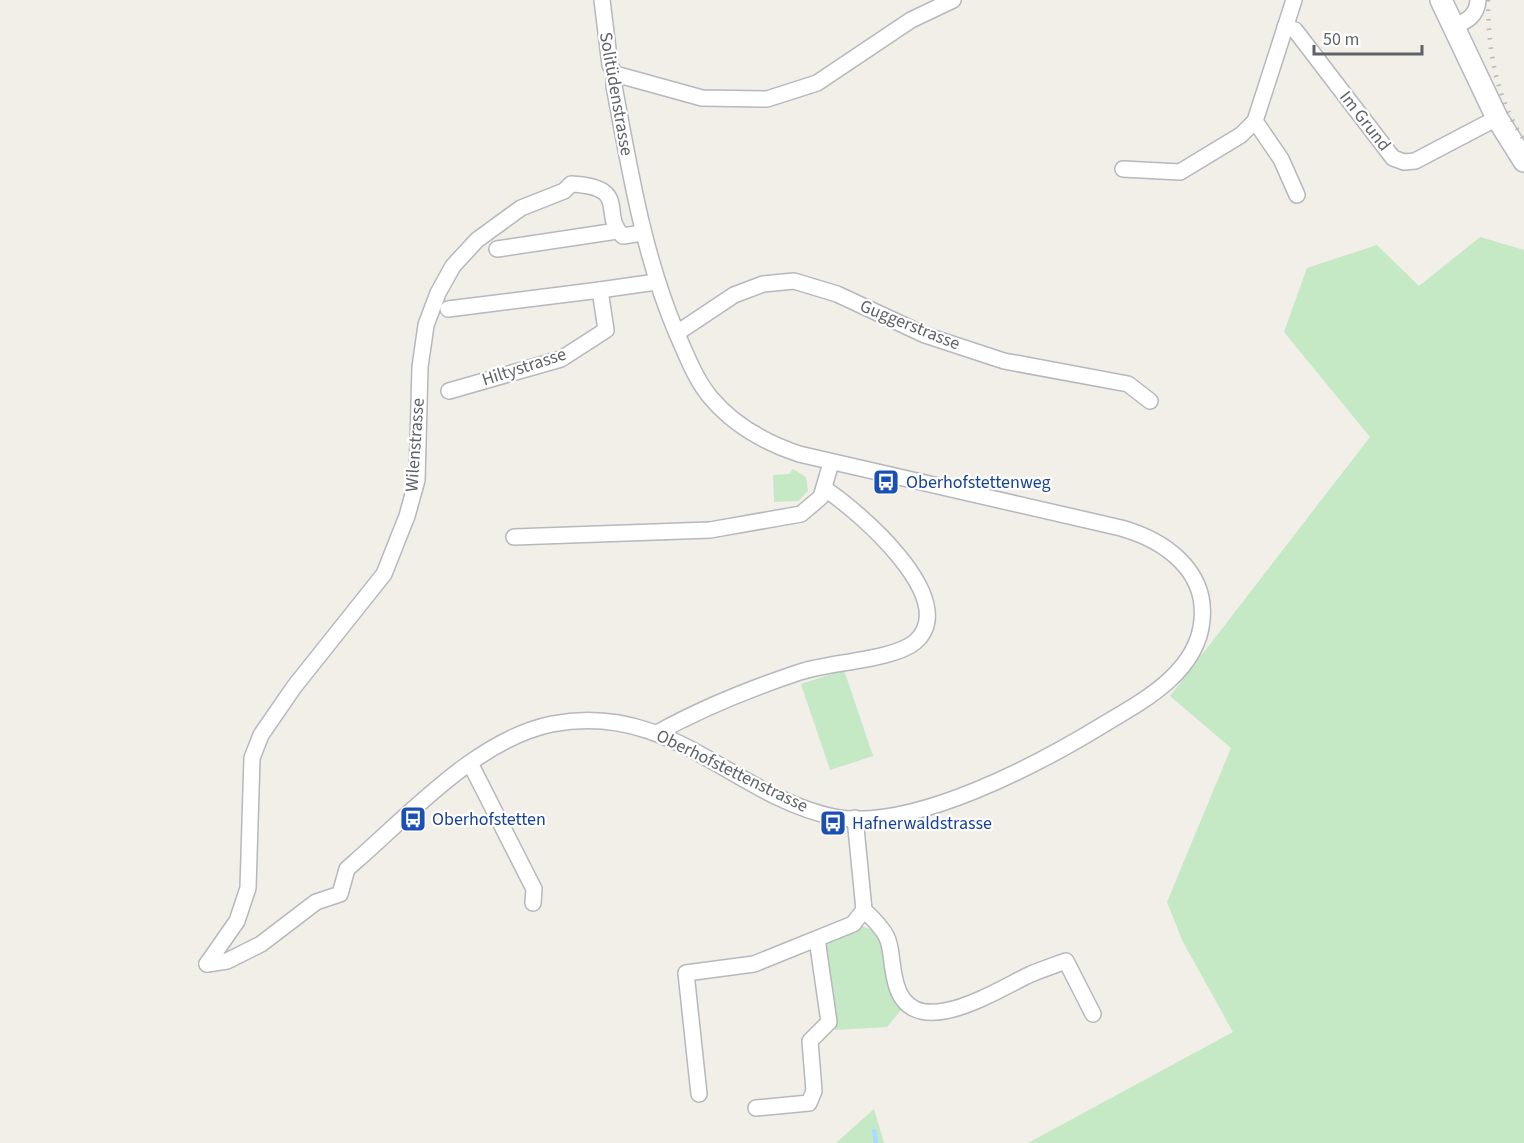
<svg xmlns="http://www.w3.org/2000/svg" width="1524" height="1143" font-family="'Source Sans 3',sans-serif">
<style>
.green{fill:#c5e8c5}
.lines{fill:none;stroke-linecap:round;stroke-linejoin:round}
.stream{stroke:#aadaff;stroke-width:4.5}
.minor-casing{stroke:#b5b8bc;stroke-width:18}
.secondary-casing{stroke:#b6babf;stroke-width:24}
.minor{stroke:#fff;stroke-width:15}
.secondary{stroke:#fff;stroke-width:21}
.rail{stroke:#b6b7b8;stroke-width:4.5;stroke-dasharray:1.5 8;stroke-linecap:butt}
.labels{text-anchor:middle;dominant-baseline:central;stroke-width:4.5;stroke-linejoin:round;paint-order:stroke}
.street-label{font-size:18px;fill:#5f6368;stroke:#fff}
.transit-label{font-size:18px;fill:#164399;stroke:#fff;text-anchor:start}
</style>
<rect width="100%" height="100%" fill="#f1efe8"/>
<!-- green -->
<g class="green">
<polygon points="1480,237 1524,250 1524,1143 1028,1143 1233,1032 1182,940 1167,902 1231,748 1170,696 1370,437 1284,332 1307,268 1377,245 1419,286"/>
<polygon points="793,469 806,477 808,491 798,501 774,502 773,475 789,474"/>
<polygon points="844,670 873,756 830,770 801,684"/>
<polygon points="862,926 881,933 890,985 901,1010 887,1027 835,1030 825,945 835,937"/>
<polygon points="874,1109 884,1143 836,1143"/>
</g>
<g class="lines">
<!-- stream -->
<polyline class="stream" points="874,1131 876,1143"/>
<defs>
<g id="minor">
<polyline points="1285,27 1295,30 1393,158 1404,162 1415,161 1497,118"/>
<path d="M1453,27C1467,21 1477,16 1478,0"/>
<polyline points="615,74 702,98 767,99 817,83 911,20 953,0"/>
<polyline points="1255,121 1281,159 1297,195"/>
<polyline points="1123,169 1180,172 1241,135 1255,121 1294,0"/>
<polyline points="497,249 617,231"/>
<polyline points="448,309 600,290"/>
<polyline points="677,333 734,295 763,284 794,281 837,294 925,335 1004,361 1128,384 1150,401"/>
<polyline points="449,391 561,359 606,330 600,290 656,282"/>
<polyline points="514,537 710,530 801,514 821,497 831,463"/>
<path d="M657,733C702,708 752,688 800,672C829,662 894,660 915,642C963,600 857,510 825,489"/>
<polyline points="470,763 534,889 533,903"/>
<path d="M855,818L864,910C899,943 886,944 896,984C913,1046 998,989 1031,974C1043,969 1055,965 1066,961L1093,1014"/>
<path d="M207,964L227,961L261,944L316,902L340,894L347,869L356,861C411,813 478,739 552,724C671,701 733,796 834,817C913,832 1041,763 1106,723C1145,700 1198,671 1202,620C1207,570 1164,540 1121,528L799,454C766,443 734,425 711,398C695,379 687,356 677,334C643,254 630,170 614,86L615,74L610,65L602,0"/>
<path d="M207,964L237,921L248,888L252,758L261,735L294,687L384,574L407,516L417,480L420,367L426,325L438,293L453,266L477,240L521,208L564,191L571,184C632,187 599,215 623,236L642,233"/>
<polyline points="699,1094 686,973 754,964 853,924 864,910"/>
<polyline points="756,1108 809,1103 814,1091 810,1041 829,1022 817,939"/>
</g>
<polyline id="secondary" points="1441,0 1497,118 1524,161"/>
</defs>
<!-- minor casing -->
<use href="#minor" class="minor-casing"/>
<!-- secondary casing -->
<use href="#secondary" class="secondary-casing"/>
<!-- minor -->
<use href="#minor" class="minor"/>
<!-- secondary -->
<use href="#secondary" class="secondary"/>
<!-- rail -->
<path class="rail" d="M1488,0C1488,50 1496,98 1524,140"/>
</g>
<!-- icons -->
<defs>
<symbol id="bus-square" viewBox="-11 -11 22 22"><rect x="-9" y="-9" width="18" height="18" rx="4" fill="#1a4fb4" stroke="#fff"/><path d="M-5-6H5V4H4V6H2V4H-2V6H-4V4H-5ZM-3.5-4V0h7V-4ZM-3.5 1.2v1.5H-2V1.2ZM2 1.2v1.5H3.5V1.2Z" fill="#fff"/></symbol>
</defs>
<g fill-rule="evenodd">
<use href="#bus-square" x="871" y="467" width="30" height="30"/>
<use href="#bus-square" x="398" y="804" width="30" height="30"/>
<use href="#bus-square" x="818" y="808" width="30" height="30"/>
</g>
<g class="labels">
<!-- street labels -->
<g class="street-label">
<text transform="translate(616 94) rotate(80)">Solitüdenstrasse</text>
<text transform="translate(1365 121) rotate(52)">Im Grund</text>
<text transform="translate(910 325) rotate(22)">Guggerstrasse</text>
<text transform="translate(524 367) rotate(-18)">Hiltystrasse</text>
<text transform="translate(415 445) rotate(-86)">Wilenstrasse</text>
<text transform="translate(732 771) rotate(26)">Oberhofstettenstrasse</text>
</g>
<!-- transit labels -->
<g class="transit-label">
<text x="906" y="482">Oberhofstettenweg</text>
<text x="432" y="819">Oberhofstetten</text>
<text x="852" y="823">Hafnerwaldstrasse</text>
</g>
</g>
<!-- scale -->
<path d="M1314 45v9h108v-9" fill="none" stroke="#5f6368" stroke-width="3"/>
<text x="1323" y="45" font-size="18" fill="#5f6368" stroke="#ffffff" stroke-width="4.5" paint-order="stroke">50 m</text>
</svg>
